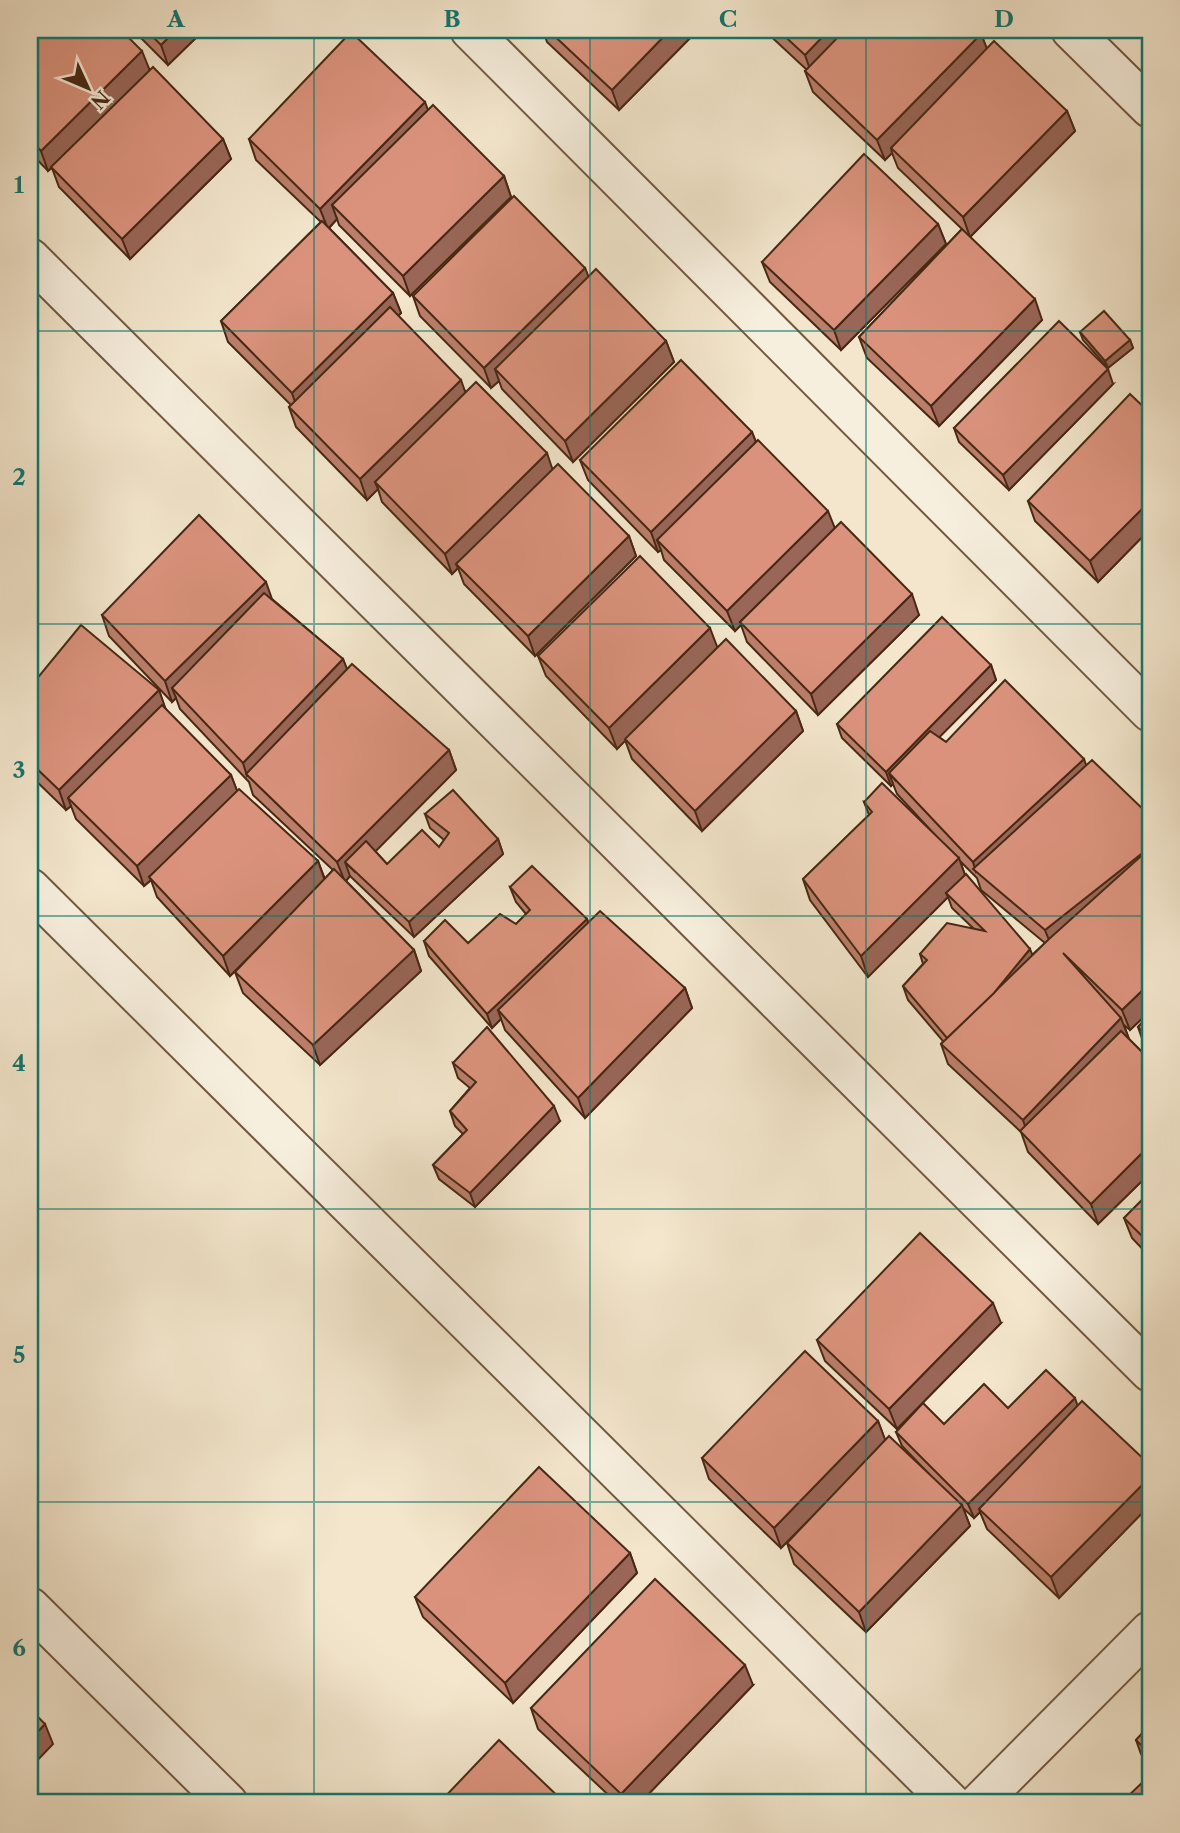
<svg xmlns="http://www.w3.org/2000/svg" width="1180" height="1833" font-family="'Libre Caslon Text',serif">
<style>
.lines{fill:none;stroke-linecap:round;stroke-linejoin:round}
.street-casing{stroke:#735842;stroke-width:42}
.street{stroke:#f7efde;stroke-width:38}
.wall{fill:#bb7e6b;stroke:#482814;stroke-width:2;fill-rule:evenodd}
.shaded-wall{fill:#996657;stroke:#482814;stroke-width:2}
.building{fill:#da927c;stroke:#482814;stroke-width:2}
.grid{fill:none;stroke:#0f766e;stroke-width:2;stroke-opacity:0.55}
.neatline{fill:none;stroke:#0f766e;stroke-width:2.5}
.grid-label{font-size:23px;text-anchor:middle;font-weight:bold;fill:#0f766e}
</style>
<rect width="100%" height="100%" fill="#f3e6cc"/>
<filter id="stains"><feTurbulence type="fractalNoise" baseFrequency=".00286" numOctaves="4"/><feColorMatrix values="0 0 0 0 .2 0 0 0 0 .09 0 0 0 0 .02 0 0 0 .5 -.17"/></filter>
<radialGradient id="worn" r=".72"><stop offset=".6" stop-color="#630" stop-opacity="0"/><stop offset="1" stop-color="#630" stop-opacity=".3"/></radialGradient>
<g class="lines">
<defs>
<g id="street">
<polyline points="470,30 1150,712"/>
<polyline points="1071,30 1150,108"/>
<polyline points="30,258 1150,1372"/>
<polyline points="30,888 951,1803"/>
<polyline points="30,1607 228,1803"/>
<polyline points="979,1803 1150,1631"/>
</g>
</defs>
<!-- street casing -->
<use href="#street" class="street-casing"/>
<!-- street -->
<use href="#street" class="street"/>
</g>
<!-- wall -->
<g class="wall">
<polygon points="30,30 149,70 223,139 231,159 130,259 59,187 52,168 48,171 30,152"/>
<polygon points="133,30 204,30 168,65"/>
<polygon points="543,30 698,30 619,110 547,42"/>
<polygon points="764,30 977,30 981,34 987,49 1067,111 1075,131 970,237 1042,320 939,426 867,358 859,337 962,229 898,168 892,153 885,160 813,92 805,71 807,70"/>
<polygon points="428,110 504,176 511,197 410,296 339,225 337,219 329,228 393,293 401,313 398,316 466,392 629,536 636,556 535,656 464,584 458,568 452,574 382,502 378,489 367,500 296,427 289,407 291,405 228,342 221,321 321,222 256,160 249,139"/>
<polygon points="938,224 946,244 841,350 770,282 762,262"/>
<polygon points="585,268 588,276 666,341 674,362 573,462 502,389 499,381 491,388 420,316 413,296"/>
<polygon points="1150,330 1150,347 1147,344 1144,336"/>
<polygon points="1080,332 1130,340 1133,348 1108,368 1083,340"/>
<polygon points="1113,384 1009,490 959,442 954,428"/>
<polygon points="1150,413 1150,529 1098,582 1035,521 1028,501"/>
<polygon points="752,432 756,442 835,528 919,615 818,715 747,642 741,625 735,631 664,560 661,550 658,552 588,480 580,460"/>
<polygon points="272,599 343,659 347,670 449,750 456,770 375,851 387,864 439,847 444,840 430,828 425,814 498,839 503,854 414,937 350,876 346,881 414,950 421,971 320,1065 243,993 235,972 253,954 230,976 157,897 151,880 144,886 76,819 71,806 66,810 30,775 30,687 159,690 165,709 231,775 237,791 318,861 325,879 333,870 253,795 249,782 180,709 176,698 172,702 109,636 102,615"/>
<polygon points="717,648 796,711 803,731 702,831 632,759 625,740 617,749 546,676 538,656"/>
<path d="M991,665L996,680L939,737L946,742L1086,765L1150,816V1011L1130,1030L1124,1025L1129,1039L1150,1060V1173L1098,1224L1028,1152L1021,1132L948,1064L941,1044L943,1041L908,1000L903,986L923,964L920,954L973,928L952,908L948,897L868,977L810,900L803,879L869,815L864,802L936,836L897,794L893,784L891,786L842,738L837,724ZM960,861L977,878L981,890L1045,943L1032,955L965,875Z"/>
<polygon points="510,887 587,919 588,923 685,988 692,1008 585,1118 505,1030 501,1019 492,1028 429,956 424,941 468,943 516,924 526,914 516,902"/>
<polygon points="1150,1014 1150,1053 1145,1047 1138,1027"/>
<polygon points="453,1063 560,1121 475,1207 439,1179 433,1165 463,1134 455,1126 450,1111 470,1088 458,1078"/>
<polygon points="1150,1192 1150,1257 1132,1238 1124,1218"/>
<polygon points="1001,1323 897,1429 825,1361 817,1340"/>
<polygon points="1078,1406 1150,1465 1150,1505 1059,1598 987,1529 980,1512 974,1518 963,1508 970,1526 866,1632 794,1564 787,1543 813,1515 781,1548 709,1479 702,1458 878,1421 885,1440 931,1476 902,1446 896,1432 944,1424 1008,1408"/>
<polygon points="630,1553 637,1573 513,1703 423,1617 415,1597"/>
<polygon points="753,1685 640,1803 617,1803 538,1729 531,1708"/>
<polygon points="1150,1725 1150,1764 1141,1754 1136,1740"/>
</g>
<!-- shaded-wall -->
<g class="shaded-wall">
<polygon points="176,30 204,30 168,65 161,45"/>
<polygon points="670,30 698,30 619,110 612,90"/>
<polygon points="829,30 857,30 812,75 805,55"/>
<polygon points="981,34 989,54 891,148 892,153 885,160 877,140"/>
<polygon points="142,51 150,71 48,171 41,151"/>
<polygon points="425,102 433,123 332,205 337,219 328,229 320,209"/>
<polygon points="1067,111 1075,131 970,237 963,217"/>
<polygon points="223,139 231,159 130,259 122,239"/>
<polygon points="504,176 511,197 410,296 403,276"/>
<polygon points="938,224 946,244 841,350 834,330"/>
<polygon points="585,268 593,288 495,369 499,381 491,388 484,368"/>
<polygon points="393,293 401,313 299,414 292,393"/>
<polygon points="1035,299 1042,320 939,426 931,406"/>
<polygon points="1130,340 1133,348 1108,368 1105,361"/>
<polygon points="666,341 674,362 573,462 565,441"/>
<polygon points="1108,369 1113,384 1009,490 1003,475"/>
<polygon points="461,380 468,400 375,482 378,489 367,500 360,479"/>
<polygon points="752,432 760,453 657,540 661,550 658,552 651,532"/>
<polygon points="547,453 554,474 456,564 458,568 452,574 445,554"/>
<polygon points="1150,501 1150,529 1098,582 1090,561"/>
<polygon points="828,511 836,531 740,622 741,625 735,631 727,611"/>
<polygon points="629,536 636,556 535,656 528,636"/>
<polygon points="266,582 273,602 172,688 176,698 172,702 165,681"/>
<polygon points="912,594 919,615 818,715 811,694"/>
<polygon points="710,628 718,649 617,749 609,728"/>
<polygon points="343,659 351,679 247,776 243,763"/>
<polygon points="991,665 996,680 896,781 889,773 893,784 891,786 886,772"/>
<polygon points="159,690 166,710 68,798 71,806 66,810 59,790"/>
<polygon points="796,711 803,731 702,831 695,811"/>
<polygon points="449,750 456,770 355,872 345,862 350,876 345,882 337,862"/>
<polygon points="1084,759 1091,779 976,872 973,862"/>
<polygon points="231,775 239,796 149,877 151,880 144,886 137,866"/>
<polygon points="498,839 503,854 414,937 409,922"/>
<polygon points="1150,847 1053,950 1045,930"/>
<polygon points="959,858 966,878 946,893 948,897 868,977 861,956"/>
<polygon points="318,861 325,881 230,976 223,956"/>
<polygon points="587,919 592,934 498,1010 501,1019 492,1028 487,1014"/>
<polygon points="1030,949 1036,964 951,1042"/>
<polygon points="414,950 421,971 320,1065 313,1045"/>
<polygon points="1150,983 1150,1011 1130,1030 1122,1010"/>
<polygon points="685,988 692,1008 585,1118 578,1098"/>
<polygon points="1121,1018 1129,1039 1030,1141 1023,1120"/>
<polygon points="554,1106 560,1121 475,1207 470,1193"/>
<polygon points="1150,1145 1150,1173 1098,1224 1091,1204"/>
<polygon points="993,1303 1001,1323 897,1429 889,1409"/>
<polygon points="1075,1398 1080,1413 979,1509 980,1512 974,1518 968,1504"/>
<polygon points="878,1421 886,1442 781,1548 774,1528"/>
<polygon points="1150,1477 1150,1505 1059,1598 1051,1577"/>
<polygon points="962,1505 970,1526 866,1632 859,1612"/>
<polygon points="630,1553 637,1573 513,1703 505,1683"/>
<polygon points="745,1665 753,1685 640,1803 624,1803 621,1794"/>
<polygon points="45,1724 53,1744 30,1768 30,1740"/>
</g>
<!-- building -->
<g class="building">
<polygon points="30,30 121,30 142,51 41,151 30,139"/>
<polygon points="146,30 176,30 161,45"/>
<polygon points="548,30 670,30 612,90"/>
<polygon points="778,30 829,30 805,55"/>
<polygon points="845,30 977,30 981,34 877,140 805,71"/>
<polygon points="351,32 425,102 320,209 249,139"/>
<polygon points="994,41 1067,111 963,217 891,148"/>
<polygon points="153,67 223,139 122,239 51,167"/>
<polygon points="433,105 504,176 403,276 332,205"/>
<polygon points="864,154 938,224 834,330 762,262"/>
<polygon points="514,196 585,268 484,368 413,296"/>
<polygon points="322,221 393,293 292,393 221,321"/>
<polygon points="962,229 1035,299 931,406 859,337"/>
<polygon points="596,269 666,341 565,441 495,369"/>
<polygon points="390,307 461,380 360,479 289,407"/>
<polygon points="1104,311 1130,340 1105,361 1080,332"/>
<polygon points="1059,321 1108,369 1003,475 954,428"/>
<polygon points="1150,330 1150,342 1144,336"/>
<polygon points="681,360 752,432 651,532 580,460"/>
<polygon points="476,382 547,453 445,554 375,482"/>
<polygon points="1130,394 1150,413 1150,501 1090,561 1028,501"/>
<polygon points="758,440 828,511 727,611 657,540"/>
<polygon points="558,464 629,536 528,636 456,564"/>
<polygon points="199,515 266,582 165,681 102,615"/>
<polygon points="841,522 912,594 811,694 740,622"/>
<polygon points="640,556 710,628 609,728 538,656"/>
<polygon points="264,593 343,659 243,763 172,688"/>
<polygon points="942,617 991,665 886,772 837,724"/>
<polygon points="81,625 159,690 59,790 30,762 30,687"/>
<polygon points="726,639 796,711 695,811 625,739"/>
<polygon points="352,664 449,750 337,862 246,774"/>
<polygon points="1005,680 1084,759 973,862 889,773 930,731 946,742"/>
<polygon points="162,705 231,775 137,866 68,798"/>
<polygon points="1092,760 1150,816 1150,847 1045,930 973,869"/>
<polygon points="882,783 959,858 861,956 803,879 872,812 864,802"/>
<polygon points="239,789 318,861 223,956 149,877"/>
<polygon points="453,790 498,839 409,922 345,862 366,841 387,864 422,830 439,847 449,833 425,814"/>
<polygon points="1150,848 1150,983 1122,1010 1063,953 1121,1018 1023,1120 941,1044 1049,939"/>
<polygon points="532,866 587,919 487,1014 424,941 445,920 468,943 500,914 516,924 530,910 510,887"/>
<polygon points="334,869 414,950 313,1045 235,972"/>
<polygon points="966,874 1030,949 994,993 947,1038 903,986 927,960 920,954 947,923 985,931 946,893"/>
<polygon points="600,911 685,988 578,1098 498,1010"/>
<polygon points="1150,1014 1150,1040 1138,1027"/>
<polygon points="487,1027 554,1106 470,1193 433,1165 467,1130 450,1111 476,1082 453,1063"/>
<polygon points="1121,1031 1150,1060 1150,1145 1091,1204 1020,1131"/>
<polygon points="1150,1192 1150,1244 1124,1218"/>
<polygon points="920,1233 993,1303 889,1409 817,1340"/>
<polygon points="805,1351 878,1421 774,1528 702,1458"/>
<polygon points="1046,1370 1075,1398 968,1504 896,1432 923,1403 944,1424 984,1384 1008,1408"/>
<polygon points="1082,1401 1150,1465 1150,1477 1051,1577 979,1509"/>
<polygon points="889,1436 962,1505 859,1612 787,1543"/>
<polygon points="539,1467 630,1553 505,1683 415,1597"/>
<polygon points="655,1579 745,1665 621,1794 531,1708"/>
<polygon points="30,1709 45,1724 30,1740"/>
<polygon points="1150,1725 1150,1754 1136,1740"/>
<polygon points="499,1740 565,1803 439,1803"/>
<polygon points="1150,1775 1150,1803 1121,1803"/>
</g>
<!-- grid -->
<path class="grid" d="M314,30V1803M590,30V1803M866,30V1803M30,331H1150M30,624H1150M30,916H1150M30,1209H1150M30,1502H1150"/>
<!-- margin -->
<rect width="1180" height="1833" fill="none" stroke="#f3e6cc" stroke-width="77"/>
<!-- north arrow -->
<g transform="translate(88 88) rotate(134)" stroke="#f7efde" stroke-width="5" paint-order="stroke">
<path d="M0-5L12 26L0 18L-12 26Z" fill="#482814"/>
<text y="-10" font-size="19" font-weight="bold" text-anchor="middle" fill="#482814">N</text>
</g>
<rect x="38" y="38" width="1104" height="1756" class="neatline"/>
<g class="grid-label">
<text x="176" y="27">A</text>
<text x="452" y="27">B</text>
<text x="728" y="27">C</text>
<text x="1004" y="27">D</text>
<text x="19" y="193">1</text>
<text x="19" y="485">2</text>
<text x="19" y="778">3</text>
<text x="19" y="1071">4</text>
<text x="19" y="1363">5</text>
<text x="19" y="1656">6</text>
</g>
<rect width="100%" height="100%" filter="url(#stains)"/>
<rect width="100%" height="100%" fill="url(#worn)"/>
</svg>
